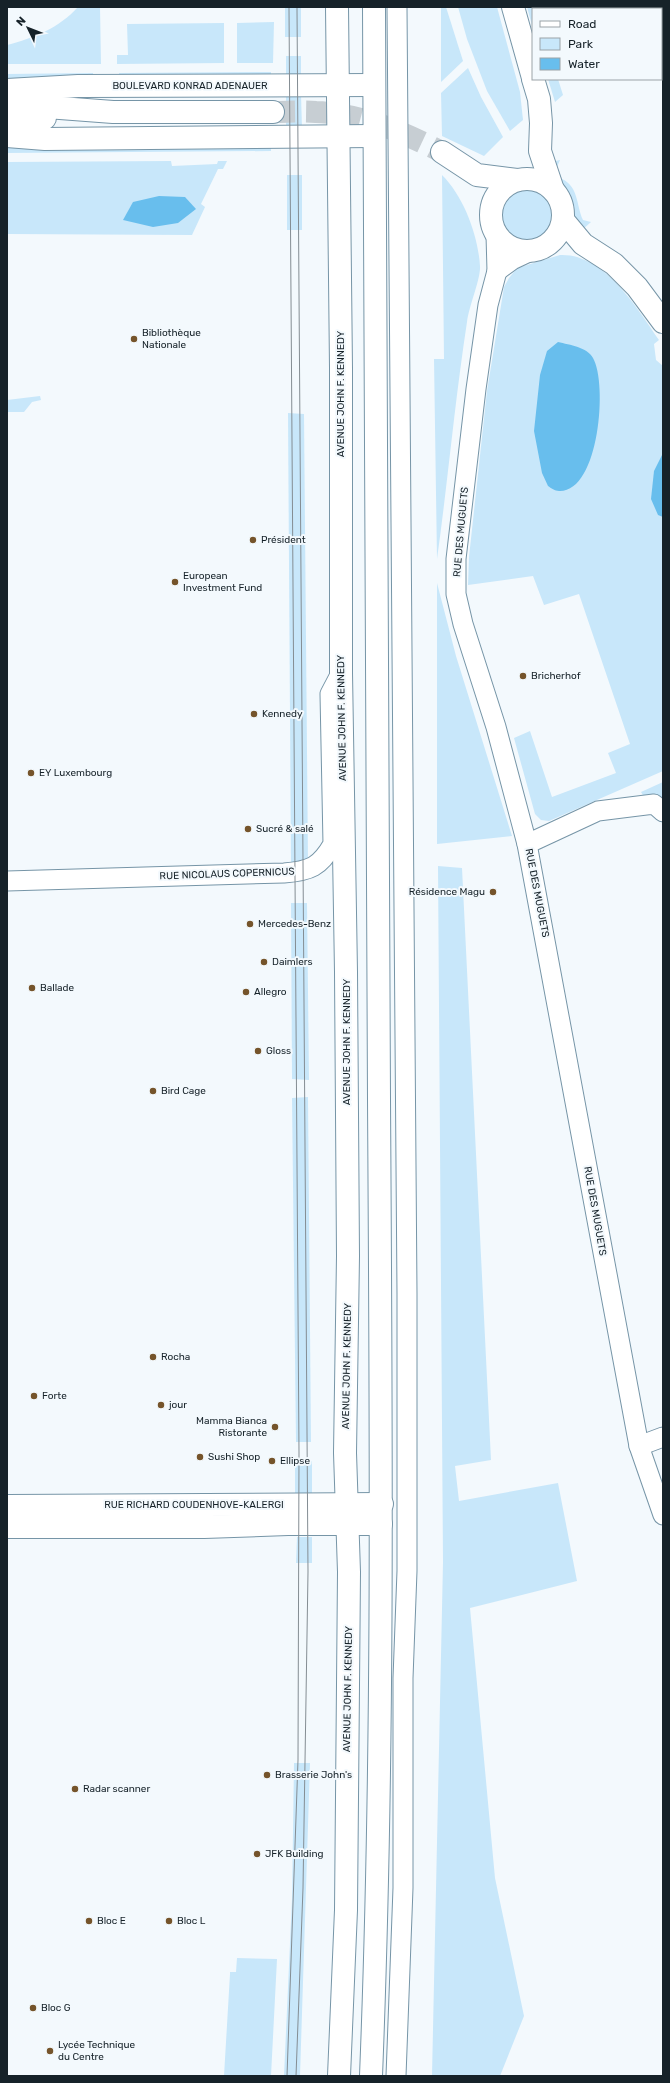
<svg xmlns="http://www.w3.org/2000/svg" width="670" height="2083" font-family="Rubik,sans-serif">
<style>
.green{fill:#c8e7fa}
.water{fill:#68beed}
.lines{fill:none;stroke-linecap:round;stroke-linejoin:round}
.secondary-tunnel{stroke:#c7ced3;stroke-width:22;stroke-dasharray:22 11;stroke-linecap:butt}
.minor-casing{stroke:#7695a7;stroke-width:21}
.tertiary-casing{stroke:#7695a7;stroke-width:24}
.secondary-casing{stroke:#7695a7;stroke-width:24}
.primary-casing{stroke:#7695a7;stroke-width:24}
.minor{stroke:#fff;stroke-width:19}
.tertiary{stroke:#fff;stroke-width:22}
.secondary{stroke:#fff;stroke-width:22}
.primary{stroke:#fff;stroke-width:22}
.tram{stroke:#848d93;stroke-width:1}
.poi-dot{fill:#75542b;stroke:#f3f9fd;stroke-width:1.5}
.labels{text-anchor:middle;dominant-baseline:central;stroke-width:4;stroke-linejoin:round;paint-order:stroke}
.street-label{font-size:10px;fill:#162229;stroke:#f3f9fd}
.poi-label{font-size:10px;fill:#162229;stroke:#f3f9fd;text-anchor:start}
</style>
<rect width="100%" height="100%" fill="#f3f9fd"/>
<!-- green -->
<g class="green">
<path d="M78,7H100L101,64H7V45C34,38 59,28 78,7Z"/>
<rect x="285" y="7" width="16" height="30"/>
<polygon points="441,7 446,7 463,61 441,82"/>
<polygon points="458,7 497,7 520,92 523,120 510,131 487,91 467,39"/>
<polygon points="527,7 554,7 554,9 533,9 533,29"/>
<polygon points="274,22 273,63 237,63 237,23"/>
<polygon points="224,23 224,63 117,64 117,55 128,55 127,24"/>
<rect x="286" y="56" width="15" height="20"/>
<polygon points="468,68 481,97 503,137 484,156 442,136 441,93"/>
<polygon points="271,72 271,76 119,78 119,73"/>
<polygon points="93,73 93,78 7,85 7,74"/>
<polygon points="548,79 558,79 563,95 555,102"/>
<polygon points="286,94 301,94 302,129 286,129"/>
<polygon points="7,141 271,146 271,151 7,153"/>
<path d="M560,160L557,167L562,179C579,187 576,205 583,220L591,222L582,230L574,215L570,198L558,179L551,162Z"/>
<polygon points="171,161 172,166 217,164 218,161 227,161 223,169 218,169 201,204 205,207 192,235 7,234 7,162"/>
<rect x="287" y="175" width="15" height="55"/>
<path d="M442,175C464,197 478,235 480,266C481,278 469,306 467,322C455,400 448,480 437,559L434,359H444Z"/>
<circle cx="526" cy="214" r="28"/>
<path d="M560,255C604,253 637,308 659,340L654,344L656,360L663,366V771L549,821L541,820L535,814L514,738L530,731L552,797L616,773L608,753L630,744L579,594L544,605L533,576L468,585L469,557L487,391L504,287L509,278L517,268Z"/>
<polygon points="40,396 41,400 32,402 24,412 7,412 7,400"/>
<polygon points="288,413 304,414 308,863 291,867"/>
<polygon points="437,583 456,656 512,836 437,844"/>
<polygon points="663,782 663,800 644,797 641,792"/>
<polygon points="438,866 462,868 491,1460 455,1466 459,1501 558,1483 577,1581 470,1608 495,1878 524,2016 500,2076 432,2076 443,1562"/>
<polygon points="291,903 307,903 309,1080 292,1079"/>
<polygon points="308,1097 311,1442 296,1442 292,1098"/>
<polygon points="295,1461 312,1461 312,1498 295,1497"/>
<polygon points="297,1537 312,1537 312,1563 296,1563"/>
<polygon points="294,1763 310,1763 300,2076 284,2076 292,1899"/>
<polygon points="237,1958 277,1959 271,2076 224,2076 230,1974 230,1972 236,1972"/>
</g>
<!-- water -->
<g class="water">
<polygon points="159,196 185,197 196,209 178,223 153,227 123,220 133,202"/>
<path d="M558,342C570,345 587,347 593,358C608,384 599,493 559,491C555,491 551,488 548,486L542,473L534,431L540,375L547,351Z"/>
<polygon points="663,453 663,517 658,515 651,499 654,471"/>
</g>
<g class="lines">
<!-- secondary-tunnel -->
<path class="secondary-tunnel" d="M273,112C287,112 302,111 316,112C362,114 402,132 442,152"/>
<defs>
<g id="minor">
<polyline points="496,235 497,271 488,305 476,389 456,559 456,594 463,624 496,727 527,844 639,1446 663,1515"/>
<polyline points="497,271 512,260 529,252"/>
<polyline points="527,844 598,811 654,804 663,812"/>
<path d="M7,881L284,873C310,871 320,867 333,844L330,694L341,673"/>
<polyline points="639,1446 663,1437"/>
<polyline points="396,2076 403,1888 403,1678 407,1571 407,1294 397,7"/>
</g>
<g id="tertiary">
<polyline points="7,1506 382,1504"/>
<polyline points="7,1527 204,1527 288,1524 381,1524"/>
</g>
<g id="secondary">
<polyline points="513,7 533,78"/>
<polyline points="533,79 539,99 541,123 540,151 553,190"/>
<polyline points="7,90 78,86 374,85"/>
<polyline points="7,104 113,112 273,112"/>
<polyline points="7,121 45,118"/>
<polyline points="7,136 45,139 374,136"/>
<polyline points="442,152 477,175 517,180"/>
<circle cx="527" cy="215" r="36"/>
<polyline points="563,220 583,244 614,264 637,287 663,322"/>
</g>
<g id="primary">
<polyline points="337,7 341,368 341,673 346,972 348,1256 345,1453 349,1572 346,1910 339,2076"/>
<path d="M371,2076C384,1750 381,1425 379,1099C376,735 374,371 374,7"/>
</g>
</defs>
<!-- minor casing -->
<use href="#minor" class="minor-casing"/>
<!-- tertiary casing -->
<use href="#tertiary" class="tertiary-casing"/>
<!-- secondary casing -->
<use href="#secondary" class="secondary-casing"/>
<!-- primary casing -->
<use href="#primary" class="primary-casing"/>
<!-- minor -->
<use href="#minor" class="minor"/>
<!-- tertiary -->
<use href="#tertiary" class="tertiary"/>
<!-- secondary -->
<use href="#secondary" class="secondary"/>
<!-- primary -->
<use href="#primary" class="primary"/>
<!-- tram -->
<g class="tram">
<polyline points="287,2076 298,1760 299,1453 289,7"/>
<polyline points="296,2076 303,1888 308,1572 297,7"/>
</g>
</g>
<!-- markers -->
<g class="poi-dot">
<circle cx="134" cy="339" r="4"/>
<circle cx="253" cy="540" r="4"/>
<circle cx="175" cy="582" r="4"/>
<circle cx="523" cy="676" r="4"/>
<circle cx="254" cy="714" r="4"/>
<circle cx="31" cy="773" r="4"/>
<circle cx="248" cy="829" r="4"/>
<circle cx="493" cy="892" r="4"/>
<circle cx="250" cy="924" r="4"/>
<circle cx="264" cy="962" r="4"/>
<circle cx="32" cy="988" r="4"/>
<circle cx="246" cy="992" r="4"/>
<circle cx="258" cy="1051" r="4"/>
<circle cx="153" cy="1091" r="4"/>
<circle cx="153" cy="1357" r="4"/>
<circle cx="34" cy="1396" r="4"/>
<circle cx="161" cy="1405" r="4"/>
<circle cx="275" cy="1427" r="4"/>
<circle cx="200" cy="1457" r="4"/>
<circle cx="272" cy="1461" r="4"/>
<circle cx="267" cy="1775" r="4"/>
<circle cx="75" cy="1789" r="4"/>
<circle cx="257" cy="1854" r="4"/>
<circle cx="89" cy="1921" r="4"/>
<circle cx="169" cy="1921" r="4"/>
<circle cx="33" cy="2008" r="4"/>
<circle cx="50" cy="2051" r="4"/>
</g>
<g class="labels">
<!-- street labels -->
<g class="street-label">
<text x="190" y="86">BOULEVARD KONRAD ADENAUER</text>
<text transform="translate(341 394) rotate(-90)">AVENUE JOHN F. KENNEDY</text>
<text transform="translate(461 532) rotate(-85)">RUE DES MUGUETS</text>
<text transform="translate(342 718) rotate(-91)">AVENUE JOHN F. KENNEDY</text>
<text transform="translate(227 874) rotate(-2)">RUE NICOLAUS COPERNICUS</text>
<text transform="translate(537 893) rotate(79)">RUE DES MUGUETS</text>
<text transform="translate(347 1042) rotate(-90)">AVENUE JOHN F. KENNEDY</text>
<text transform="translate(595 1211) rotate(80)">RUE DES MUGUETS</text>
<text transform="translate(347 1366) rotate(-89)">AVENUE JOHN F. KENNEDY</text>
<text x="194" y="1505">RUE RICHARD COUDENHOVE-KALERGI</text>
<text transform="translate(348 1689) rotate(-89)">AVENUE JOHN F. KENNEDY</text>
</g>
<!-- poi labels -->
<g class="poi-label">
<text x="142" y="333">Bibliothèque<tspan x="142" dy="12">Nationale</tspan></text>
<text x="261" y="540">Président</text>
<text x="183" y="576">European<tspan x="183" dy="12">Investment Fund</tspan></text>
<text x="531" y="676">Bricherhof</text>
<text x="262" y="714">Kennedy</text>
<text x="39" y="773">EY Luxembourg</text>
<text x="256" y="829">Sucré &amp; salé</text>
<text x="485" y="892" text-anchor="end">Résidence Magu</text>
<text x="258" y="924">Mercedes-Benz</text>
<text x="272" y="962">Daimlers</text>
<text x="40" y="988">Ballade</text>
<text x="254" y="992">Allegro</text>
<text x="266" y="1051">Gloss</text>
<text x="161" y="1091">Bird Cage</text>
<text x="161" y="1357">Rocha</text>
<text x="42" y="1396">Forte</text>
<text x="169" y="1405">jour</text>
<text x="267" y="1421" text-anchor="end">Mamma Bianca<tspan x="267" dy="12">Ristorante</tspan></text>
<text x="208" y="1457">Sushi Shop</text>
<text x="280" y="1461">Ellipse</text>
<text x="275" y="1775">Brasserie John's</text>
<text x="83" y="1789">Radar scanner</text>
<text x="265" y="1854">JFK Building</text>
<text x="97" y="1921">Bloc E</text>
<text x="177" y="1921">Bloc L</text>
<text x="41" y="2008">Bloc G</text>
<text x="58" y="2045">Lycée Technique<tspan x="58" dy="12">du Centre</tspan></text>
</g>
</g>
<!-- border -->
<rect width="670" height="2083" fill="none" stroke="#162229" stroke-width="16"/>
<!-- legend -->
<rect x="532" y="8" width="130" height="72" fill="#f3f9fd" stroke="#9ba3a8"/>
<rect x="540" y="21" width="20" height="6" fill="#ffffff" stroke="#9ba3a8"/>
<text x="568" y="28" font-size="12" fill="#162229">Road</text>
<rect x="540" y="38" width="20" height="12" fill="#c8e7fa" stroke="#9ba3a8"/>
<text x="568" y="48" font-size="12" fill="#162229">Park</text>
<rect x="540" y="58" width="20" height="12" fill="#68beed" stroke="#9ba3a8"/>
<text x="568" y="68" font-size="12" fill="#162229">Water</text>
<!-- north arrow -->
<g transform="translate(28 28) rotate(313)" stroke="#f3f9fd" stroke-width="3" paint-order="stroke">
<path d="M0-3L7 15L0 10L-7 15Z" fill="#162229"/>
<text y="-6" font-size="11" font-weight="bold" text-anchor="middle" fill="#162229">N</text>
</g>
</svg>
